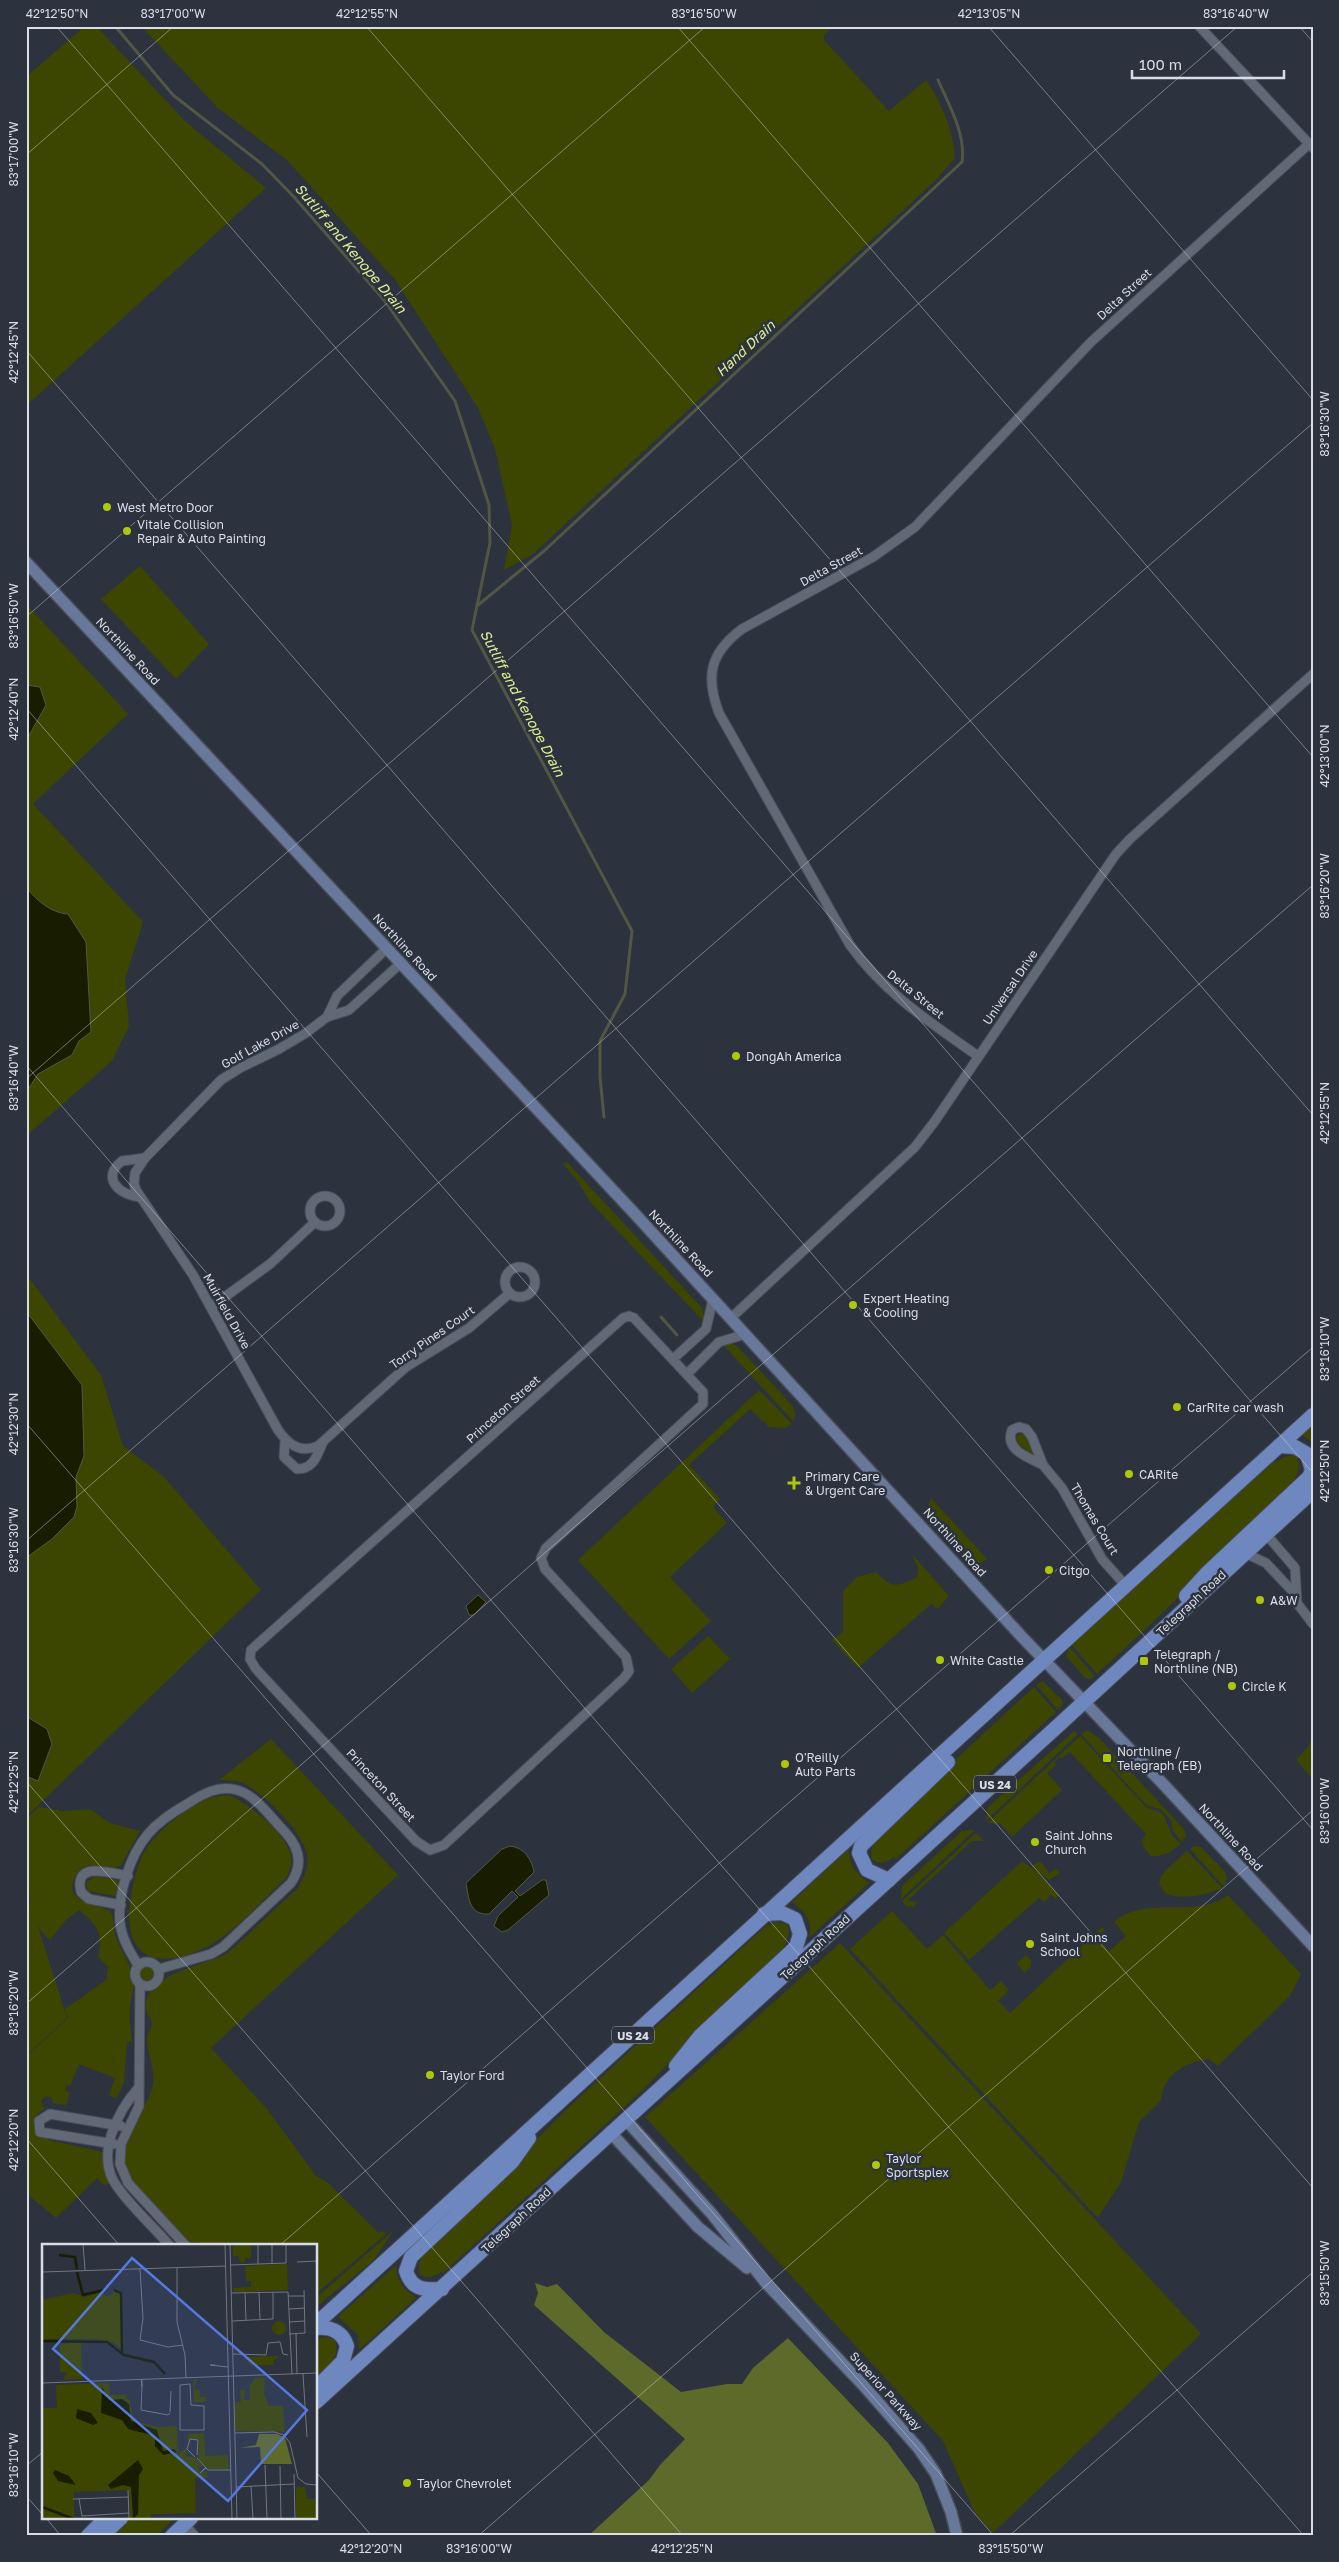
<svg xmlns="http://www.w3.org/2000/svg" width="1339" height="2562" font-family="'Golos Text',sans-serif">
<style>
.green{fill:#3c4600}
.forest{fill:#5e6a29}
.water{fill:#181d00;stroke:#525745}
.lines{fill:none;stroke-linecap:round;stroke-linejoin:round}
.stream{stroke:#525745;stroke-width:3}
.minor-casing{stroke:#474d57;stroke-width:11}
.secondary-casing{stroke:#474d57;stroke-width:14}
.primary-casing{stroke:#474d57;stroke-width:16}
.minor{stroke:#616876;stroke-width:9}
.secondary{stroke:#67789b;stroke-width:11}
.primary{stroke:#6e87bf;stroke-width:14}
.ticks{fill:none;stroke:#d9dde5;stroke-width:1;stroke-opacity:0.45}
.poi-dot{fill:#aec60b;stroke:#2c323e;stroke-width:2}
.labels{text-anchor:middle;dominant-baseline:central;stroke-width:5;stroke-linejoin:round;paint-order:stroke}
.shield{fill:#2c323e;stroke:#a5aab3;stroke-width:1}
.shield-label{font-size:11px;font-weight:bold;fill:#d9dde5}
.street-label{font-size:12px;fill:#d9dde5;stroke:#2c323e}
.poi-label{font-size:12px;fill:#d9dde5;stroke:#2c323e;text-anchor:start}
.water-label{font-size:14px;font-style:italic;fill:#ddf092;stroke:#2c323e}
.inset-river{fill:none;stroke:#181d00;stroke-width:2.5}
.inset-road{fill:none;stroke:#717681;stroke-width:1}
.view{fill:#5579dc;fill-opacity:0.15;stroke:#5579dc;stroke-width:2.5}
.inset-edge{fill:none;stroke:#d9dde5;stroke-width:2.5}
.neatline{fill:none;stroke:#d9dde5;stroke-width:2}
.ticks-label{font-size:12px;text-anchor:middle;fill:#d9dde5}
</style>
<rect width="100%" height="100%" fill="#2c323e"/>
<!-- green -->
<g class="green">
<polygon points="85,26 96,26 185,121 266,188 26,406 26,77"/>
<path d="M141,26H834L824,35V40L889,111L926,80C942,103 953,130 955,158L936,180L533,554L504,570L512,525L495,449L478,408L396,281L287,160L218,108Z"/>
<polygon points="140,566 209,644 176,679 101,599"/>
<polygon points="26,604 128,714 33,804 143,922 125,979 129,1026 112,1061 26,1136"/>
<polygon points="567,1162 702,1308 705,1323 591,1203 576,1179 563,1164"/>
<polygon points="26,1274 101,1375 123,1446 164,1477 261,1590 26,1817"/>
<polygon points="729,1343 736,1345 792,1405 795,1412 794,1422 725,1347 724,1344"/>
<polygon points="759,1390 792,1424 785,1428 769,1427 750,1409 689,1465 720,1499 713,1507 727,1523 670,1577 711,1621 669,1659 578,1560"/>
<polygon points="1313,1425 1313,1443 1302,1435"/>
<polygon points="1020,1434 1027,1435 1034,1455 1017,1444 1016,1436"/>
<path d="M1292,1455L1297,1457C1302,1469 1296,1478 1289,1488C1225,1550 1163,1615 1097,1674L1072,1645L1275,1460L1277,1462L1284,1457Z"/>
<polygon points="931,1498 987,1559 979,1564 927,1508"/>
<path d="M912,1554L949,1596L938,1609L931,1604L858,1668L832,1640L843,1632V1591L857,1577L876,1572C893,1589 896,1587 917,1577L918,1568Z"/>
<polygon points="708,1636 730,1659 692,1693 671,1669"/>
<polygon points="1069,1647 1095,1676 1091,1679 1085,1678 1066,1656"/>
<polygon points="1043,1681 1063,1701 1062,1706 1058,1710 1036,1685"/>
<path d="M1034,1687L1056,1712L896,1859L894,1857C885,1864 881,1864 872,1860L871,1850L882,1827Z"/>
<polygon points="1087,1730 1099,1738 1184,1829 1186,1836 1182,1842 1173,1831 1171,1820 1160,1809 1148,1806 1137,1795 1081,1734"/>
<polygon points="1074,1731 1078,1734 986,1821 988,1807"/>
<polygon points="1313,1735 1313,1779 1296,1760 1308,1747"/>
<path d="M1080,1736L1147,1808C1168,1813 1163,1815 1170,1831C1172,1836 1177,1840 1181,1844C1173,1851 1162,1858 1151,1856L1143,1847L1142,1840L1146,1834L1070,1752L1062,1758L1060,1757L1054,1762L1056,1765L1047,1773L1062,1790L1012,1837L1001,1824L987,1823Z"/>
<path d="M271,1739L398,1875L211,2048L267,2109L316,2176L327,2182L379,2233L382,2231L386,2234L316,2294V2246H202L199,2242H187C165,2218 115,2179 125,2143C130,2123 147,2108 152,2088C157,2072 147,2055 147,2039C147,2034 151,2029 152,2024C151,2018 145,2012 146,2006C146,1973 205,1966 228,1953L298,1888C305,1876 310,1865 306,1851C301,1831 262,1791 243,1783C235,1780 227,1781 219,1780Z"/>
<path d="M228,1795C246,1801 284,1833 290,1852C293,1862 291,1870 286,1878C267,1896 234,1932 212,1944C156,1975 118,1958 132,1890C135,1877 138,1863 145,1851C155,1832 192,1803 213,1797C217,1796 223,1796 228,1795Z"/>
<path d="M39,1807L62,1811L90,1809L110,1823L140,1831L121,1865C107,1874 87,1855 76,1875C59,1906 105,1903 111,1913C114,1919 113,1928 115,1935C120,1951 132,1964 134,1981C134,1990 131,1999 130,2008C129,2019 131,2031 132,2042H127L124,2083L116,2099L109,2095L115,2078L79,2064L70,2086L67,2085L65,2090L70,2093L66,2105L53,2103L52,2098L47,2096L41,2100L44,2109C34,2115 34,2121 37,2132L49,2140L102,2152L111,2181L105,2186L97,2178L56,2218L26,2193V2057L68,2018L65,2009L106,1980L108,1967L98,1957C104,1934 97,1924 79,1910L66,1920L50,1940C23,1923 26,1849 26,1819Z"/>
<polygon points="971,1830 974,1831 901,1899 902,1886 962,1831"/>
<polygon points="976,1833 984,1841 972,1841 907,1901 917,1902 914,1907 906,1906 902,1901"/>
<polygon points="1194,1846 1201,1847 1225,1872 1227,1878 1224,1887 1190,1849"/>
<path d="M849,1849C849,1866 856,1873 869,1883L809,1938C813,1921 805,1912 792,1902Z"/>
<path d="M1187,1851L1222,1888C1208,1895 1179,1901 1165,1893L1159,1884L1161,1876L1167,1869Z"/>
<polygon points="1022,1861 1038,1873 1059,1895 1055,1899 1051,1895 1044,1902 1039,1898 969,1960 944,1933"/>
<polygon points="1037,1862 1041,1862 1049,1873 1056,1869 1060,1873 1049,1880 1032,1866"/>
<polygon points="95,1876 117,1880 119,1883 115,1896 88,1891 86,1883"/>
<polygon points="26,1889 67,2018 26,2056"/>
<path d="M1228,1895L1301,1974L1290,1996L1218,2066L1209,2059C1185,2062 1163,2075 1161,2100L1139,2122L1121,2182L1098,2218L850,1949L892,1911L927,1949L943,1935L990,1990L1001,1981L1009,1990L998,2001L1010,2013L1102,1927L1105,1930L1100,1934L1101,1943L1109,1951L1126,1936L1114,1922C1146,1894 1195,1920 1228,1895Z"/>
<path d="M775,1922L787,1924L789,1932L783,1952L697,2033L643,2090L443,2273L441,2272C434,2277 427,2279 419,2274V2264L423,2253L569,2107L768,1924L770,1926Z"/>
<polygon points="840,1943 1201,2334 993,2533 975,2513 943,2441 645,2117"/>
<polygon points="1026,1955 1031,1960 1031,1966 1024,1973 1017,1963"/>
<circle cx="147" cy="1973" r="7"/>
<polygon points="394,2230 374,2260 316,2307 316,2298"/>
<path d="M396,2265C397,2282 403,2288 416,2298L359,2350L358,2335L338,2317Z"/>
<path d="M323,2337L335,2339C341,2357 327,2369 316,2381V2341Z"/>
<polygon points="128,2518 175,2518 156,2536 109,2536"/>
</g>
<!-- forest -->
<polygon class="forest" points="535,2283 547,2287 557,2284 604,2332 681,2392 727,2384 742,2384 753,2368 788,2338 888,2443 918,2484 937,2536 588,2536 649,2480 660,2465 685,2439 534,2305 538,2293"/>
<!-- water -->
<g class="water">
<polygon points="26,685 40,687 46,705 26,741"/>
<path d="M26,887C36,900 51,913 68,914L86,942L91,1032L79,1041L72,1055L38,1074L26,1093Z"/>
<polygon points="26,1311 82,1385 84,1456 76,1477 77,1507 74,1517 52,1539 26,1558"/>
<polygon points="478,1595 486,1602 474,1615 469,1615 466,1606"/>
<polygon points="26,1716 47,1729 52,1744 38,1781 26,1776"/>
<path d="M510,1846C524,1847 532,1860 534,1872L515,1891L520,1896L542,1880H546L549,1895L508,1930L502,1932L494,1926L498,1916L518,1897L512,1891L489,1914C469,1915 469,1899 466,1883L502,1849Z"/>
</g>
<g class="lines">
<!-- stream -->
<g class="stream">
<polyline points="115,26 173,95 262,164 294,197 384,300 455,401 489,505 490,543 472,630 632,931 625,994 600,1041 600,1077 604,1117"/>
<path d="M477,606L544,551L962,162C966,134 949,105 938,80"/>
<polyline points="661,1317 677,1335"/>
</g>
<defs>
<g id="minor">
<polyline points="1199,26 1313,148"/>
<polyline points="387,948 337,996 327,1017 349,1010 401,963"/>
<path d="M327,1017L306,1033L279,1049L240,1068L221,1080L145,1158L135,1173L134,1184L136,1190L193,1275L278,1430C288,1444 300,1454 318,1446L406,1367L469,1328L510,1293"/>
<path d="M978,1056C931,1023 884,993 850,945L719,713C705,676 710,653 742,629L873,557L915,527L1091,342L1309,144"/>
<circle cx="325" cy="1211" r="15"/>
<path d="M140,1197C118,1195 101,1177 122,1161L145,1158"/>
<circle cx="520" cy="1282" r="15"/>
<polyline points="211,1307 270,1264 315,1222"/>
<polygon points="629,1316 634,1318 703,1392 703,1404 546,1548 541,1558 545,1569 626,1657 629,1671 624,1678 444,1845 430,1850 416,1841 256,1669 250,1659 251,1650 623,1318"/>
<polyline points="731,1318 915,1147 935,1121 1116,854 1130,839 1313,674"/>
<polyline points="673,1359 706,1329 713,1299"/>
<polyline points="687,1374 719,1342 746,1334"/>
<path d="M285,1441L284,1457L297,1469C314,1469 317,1455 323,1442"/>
<path d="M1043,1465C1028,1457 1004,1450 1012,1430L1019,1427L1026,1429L1032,1437L1043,1465L1062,1488L1102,1559L1126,1586"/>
<polyline points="1266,1534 1295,1568 1297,1603 1313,1624"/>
<polyline points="1245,1553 1266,1563 1296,1595"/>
<path d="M121,1905L89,1899L81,1892C73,1860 111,1873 128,1876"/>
<circle cx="147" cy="1974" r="12"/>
<path d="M138,1965C130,1952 122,1939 120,1923C117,1896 130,1855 148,1834C159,1821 173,1812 187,1804C202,1794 218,1785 237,1790C256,1795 271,1818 285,1832C300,1848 303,1865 291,1883L223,1947L211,1954L159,1969"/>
<polyline points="140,1985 139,2106 121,2144 120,2164 128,2183 186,2246"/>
<path d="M139,2087C118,2111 95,2154 116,2185C131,2207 153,2226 170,2246"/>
<polyline points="114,2144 40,2132 39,2121 50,2114 121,2126"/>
<polyline points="184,2524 195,2536"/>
</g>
<g id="secondary">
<polyline points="26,562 635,1214 1022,1637 1165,1786 1313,1946"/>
<polyline points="625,2119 712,2214 766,2283 863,2385 919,2449 936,2474 951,2512 957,2536"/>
<polyline points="610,2132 698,2227 747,2268"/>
</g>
<g id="primary">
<polyline points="1186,1596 1208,1572 1309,1477 1312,1470 1307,1454 1295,1447 1279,1446"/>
<polyline points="889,1880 867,1870 859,1853 861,1846 948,1762"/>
<polyline points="676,2066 700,2036 796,1947 800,1934 795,1919 782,1913 764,1914"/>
<path d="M442,2289C424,2290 412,2290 406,2271L411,2257L512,2162L529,2138"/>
<polyline points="316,2324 1313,1415"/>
<path d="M316,2328C331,2327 342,2331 347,2346L343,2361L316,2388"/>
<polyline points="316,2402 1061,1723 1313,1491"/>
<polyline points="88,2536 106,2518"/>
<polyline points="102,2536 121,2518"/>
<polyline points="172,2536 191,2518"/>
</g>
</defs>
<!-- minor casing -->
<use href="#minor" class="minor-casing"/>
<!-- secondary casing -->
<use href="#secondary" class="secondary-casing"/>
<!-- primary casing -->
<use href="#primary" class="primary-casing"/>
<!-- minor -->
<use href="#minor" class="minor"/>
<!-- secondary -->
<use href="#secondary" class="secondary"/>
<!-- primary -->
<use href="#primary" class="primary"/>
</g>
<!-- ticks -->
<path class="ticks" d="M56,26L1313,1473M366,26L1313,1115M677,26L1313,757M988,26L1313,400M1299,26L1313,42M26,155L174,26M26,350L1313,1830M26,617L706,26M26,708L1313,2188M26,1065L1304,2536M26,1079L1238,26M26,1423L994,2536M26,1541L1313,423M26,1781L683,2536M26,2004L1313,885M26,2138L120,2246M279,2246L1313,1347M26,2466L44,2451M316,2472L372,2536M26,2496L44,2516M46,2518L61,2536M478,2536L1313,1810M1009,2536L1313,2272"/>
<!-- markers -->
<g class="poi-dot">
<circle cx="107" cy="507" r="5"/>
<circle cx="127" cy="531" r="5"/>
<circle cx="736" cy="1056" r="5"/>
<circle cx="853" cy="1305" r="5"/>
<circle cx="1177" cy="1407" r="5"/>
<circle cx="1129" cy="1474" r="5"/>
<path d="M791.5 1475.5h5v5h5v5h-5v5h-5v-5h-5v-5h5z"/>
<circle cx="1049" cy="1570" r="5"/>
<circle cx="1260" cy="1600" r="5"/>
<circle cx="940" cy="1660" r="5"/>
<rect x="1139" y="1656" width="10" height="10" rx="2.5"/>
<circle cx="1232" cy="1686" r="5"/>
<rect x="1102" y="1753" width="10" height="10" rx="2.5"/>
<circle cx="785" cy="1764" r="5"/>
<circle cx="1035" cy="1842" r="5"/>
<circle cx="1030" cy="1944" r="5"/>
<circle cx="430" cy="2075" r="5"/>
<circle cx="876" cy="2165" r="5"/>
<circle cx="407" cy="2483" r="5"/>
</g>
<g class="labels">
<!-- shield labels -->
<g class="shield">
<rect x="974" y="1775.5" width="42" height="17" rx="4"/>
<rect x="612" y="2026.5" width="42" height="17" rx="4"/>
</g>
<g class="shield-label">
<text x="995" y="1784">US 24</text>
<text x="633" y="2035">US 24</text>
</g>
<!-- street labels -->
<g class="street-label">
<text transform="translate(1124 294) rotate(-43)">Delta Street</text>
<text transform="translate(831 566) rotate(-29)">Delta Street</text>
<text transform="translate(128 651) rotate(47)">Northline Road</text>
<text transform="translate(405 947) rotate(47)">Northline Road</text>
<text transform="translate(1010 987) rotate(-56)">Universal Drive</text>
<text transform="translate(916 994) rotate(39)">Delta Street</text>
<text transform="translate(260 1044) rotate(-29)">Golf Lake Drive</text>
<text transform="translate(681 1243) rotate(47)">Northline Road</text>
<text transform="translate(227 1311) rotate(61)">Muirfield Drive</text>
<text transform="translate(432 1337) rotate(-35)">Torry Pines Court</text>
<text transform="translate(503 1409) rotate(-42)">Princeton Street</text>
<text transform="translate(1095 1519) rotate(59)">Thomas Court</text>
<text transform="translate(955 1542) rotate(48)">Northline Road</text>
<text transform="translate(1191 1603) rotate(-43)">Telegraph Road</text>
<text transform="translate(381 1785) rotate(47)">Princeton Street</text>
<text transform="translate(1231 1837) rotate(47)">Northline Road</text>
<text transform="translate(815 1947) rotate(-43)">Telegraph Road</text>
<text transform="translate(516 2220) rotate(-43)">Telegraph Road</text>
<text transform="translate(886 2391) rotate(48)">Superior Parkway</text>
</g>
<!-- poi labels -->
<g class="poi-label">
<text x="117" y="507">West Metro Door</text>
<text x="137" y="524">Vitale Collision<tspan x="137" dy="14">Repair &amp; Auto Painting</tspan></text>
<text x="746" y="1056">DongAh America</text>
<text x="863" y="1298">Expert Heating<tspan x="863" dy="14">&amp; Cooling</tspan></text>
<text x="1187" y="1407">CarRite car wash</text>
<text x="1139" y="1474">CARite</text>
<text x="805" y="1476">Primary Care<tspan x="805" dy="14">&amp; Urgent Care</tspan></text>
<text x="1059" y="1570">Citgo</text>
<text x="1270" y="1600">A&amp;W</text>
<text x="1154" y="1654">Telegraph /<tspan x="1154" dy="14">Northline (NB)</tspan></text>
<text x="950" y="1660">White Castle</text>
<text x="1242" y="1686">Circle K</text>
<text x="1117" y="1751">Northline /<tspan x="1117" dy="14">Telegraph (EB)</tspan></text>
<text x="795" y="1757">O'Reilly<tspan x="795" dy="14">Auto Parts</tspan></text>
<text x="1045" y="1835">Saint Johns<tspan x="1045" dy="14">Church</tspan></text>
<text x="1040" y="1937">Saint Johns<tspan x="1040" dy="14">School</tspan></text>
<text x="440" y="2075">Taylor Ford</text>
<text x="886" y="2158">Taylor<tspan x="886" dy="14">Sportsplex</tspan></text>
<text x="417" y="2483">Taylor Chevrolet</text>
</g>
<!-- water labels -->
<g class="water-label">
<text transform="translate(351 248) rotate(50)">Sutliff and Kenope Drain</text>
<text transform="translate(745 348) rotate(-43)">Hand Drain</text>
<text transform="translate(523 703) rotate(62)">Sutliff and Kenope Drain</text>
</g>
</g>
<!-- overview -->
<g transform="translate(42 2244)">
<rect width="275" height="275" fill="#2c323e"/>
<path d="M209,0V14H203V19H199L196,12H191V2ZM245,20L246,46L192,48L191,44L209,43V37H204L203,22ZM61,47L63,52L71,51V47L78,50L80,105L71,98L53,95H0V56L31,49L44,53ZM230 84a7 7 0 1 1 14 0a7 7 0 1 1-14 0ZM39,98L40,135H21L26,129L18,128V100ZM205,113L237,112V113L231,117L232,121H208ZM213,134H223L222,150L227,162H241L243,188L193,187V163L194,158H199L198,146H203L202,156H208V142ZM155,135L152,145L158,146V153H164V158H152L151,136H145ZM67,139L68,151L82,150L88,157L91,177L117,183L135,182L136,210L144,204V212L154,214L161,222H156L158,229L166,227L165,233L153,234L154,269L109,270L108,275H88L87,246L32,248V275H0V164H15L14,141ZM162,189L163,212L186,211L187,225H166L156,215L157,196H145L146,190ZM254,243H263L265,255H273L275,275H254Z" fill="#3c4600"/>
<path d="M217,190H235L243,194L250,220H219L218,203L198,204L214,201Z" fill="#5e6a29"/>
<path d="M60,143L67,156L80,155L87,160L89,177L115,186L121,207L132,205L135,208L121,211L113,202V192L86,185L80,176L59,169ZM35,165L49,169L56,179L51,181L34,174ZM96,216L101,225L97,231L96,270L91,275L89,243L81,241L69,245L66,241ZM13,226L27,232L34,241L16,237L11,229Z" fill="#181d00"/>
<path class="inset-river" d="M17,11L33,13L35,25M35,28L41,51L62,46M72,46L79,49L80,108M0,97L65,98L82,111L112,118L123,130M0,263L32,275"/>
<path class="inset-road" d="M41,0L43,26M183,0L190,275M188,0L195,275M216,0V20M230,0V19M255,18L275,17M189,21L244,19V0M135,24V78L143,111L144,134M98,25L101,74L98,96L126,103L141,101M0,28L184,22M203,48L204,76M217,48L218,75M189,49L246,48L250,130M246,52H262M247,65L263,64M190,77L231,75V48M247,78L263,77M254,89L255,130M247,90L263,89L262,46M191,110L224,111L226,99L238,98L241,110L246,111M173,121H168L186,123M261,130L265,193M99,135L100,143V136M0,139L275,129M148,140L149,161L162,162V186H138V141ZM100,143L99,166L126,171L128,169M128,168L129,147M193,189L232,188L242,191L248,199L256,234L264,240L275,241M153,213L145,205L148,195L156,196L155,211M155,214L166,226H188M223,221L225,275M238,222L239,275M164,223L158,229L164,224M252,230L253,275M209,242L211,275M194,243L252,240M86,246L87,275M31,255L86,253M37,255L40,272L87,269"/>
<path class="view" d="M90,14L265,166L186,257L11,105Z"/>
<rect width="275" height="275" class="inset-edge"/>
</g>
<!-- border -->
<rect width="1339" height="2562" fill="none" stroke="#2c323e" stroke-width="55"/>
<!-- scale -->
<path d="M1132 70v8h152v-8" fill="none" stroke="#d9dde5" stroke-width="2.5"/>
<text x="1139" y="70" font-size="15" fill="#d9dde5" stroke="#2c323e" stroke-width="4" paint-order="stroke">100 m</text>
<rect x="28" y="28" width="1284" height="2506" class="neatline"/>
<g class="ticks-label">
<text x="57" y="18">42°12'50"N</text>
<text x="173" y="18">83°17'00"W</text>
<text x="367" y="18">42°12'55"N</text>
<text x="704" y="18">83°16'50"W</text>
<text x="989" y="18">42°13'05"N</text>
<text x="1236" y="18">83°16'40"W</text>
<text transform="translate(14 154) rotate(-90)" y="4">83°17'00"W</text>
<text transform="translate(14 352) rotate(-90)" y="4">42°12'45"N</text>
<text transform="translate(1325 424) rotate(-90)" y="4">83°16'30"W</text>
<text transform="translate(14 616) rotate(-90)" y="4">83°16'50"W</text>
<text transform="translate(14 709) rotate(-90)" y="4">42°12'40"N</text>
<text transform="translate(1325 756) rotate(-90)" y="4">42°13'00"N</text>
<text transform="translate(1325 886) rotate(-90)" y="4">83°16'20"W</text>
<text transform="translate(14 1078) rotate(-90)" y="4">83°16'40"W</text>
<text transform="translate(1325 1113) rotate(-90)" y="4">42°12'55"N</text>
<text transform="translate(1325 1349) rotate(-90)" y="4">83°16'10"W</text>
<text transform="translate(14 1424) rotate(-90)" y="4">42°12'30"N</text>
<text transform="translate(1325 1471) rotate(-90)" y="4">42°12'50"N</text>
<text transform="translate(14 1540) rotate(-90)" y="4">83°16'30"W</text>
<text transform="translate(14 1782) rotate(-90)" y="4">42°12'25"N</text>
<text transform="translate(1325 1811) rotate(-90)" y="4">83°16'00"W</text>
<text transform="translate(14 2003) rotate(-90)" y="4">83°16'20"W</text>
<text transform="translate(14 2140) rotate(-90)" y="4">42°12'20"N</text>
<text transform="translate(1325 2273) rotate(-90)" y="4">83°15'50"W</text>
<text transform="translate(14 2465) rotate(-90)" y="4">83°16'10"W</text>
<text x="371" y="2553">42°12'20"N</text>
<text x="479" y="2553">83°16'00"W</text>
<text x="682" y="2553">42°12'25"N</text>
<text x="1011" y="2553">83°15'50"W</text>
</g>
</svg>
